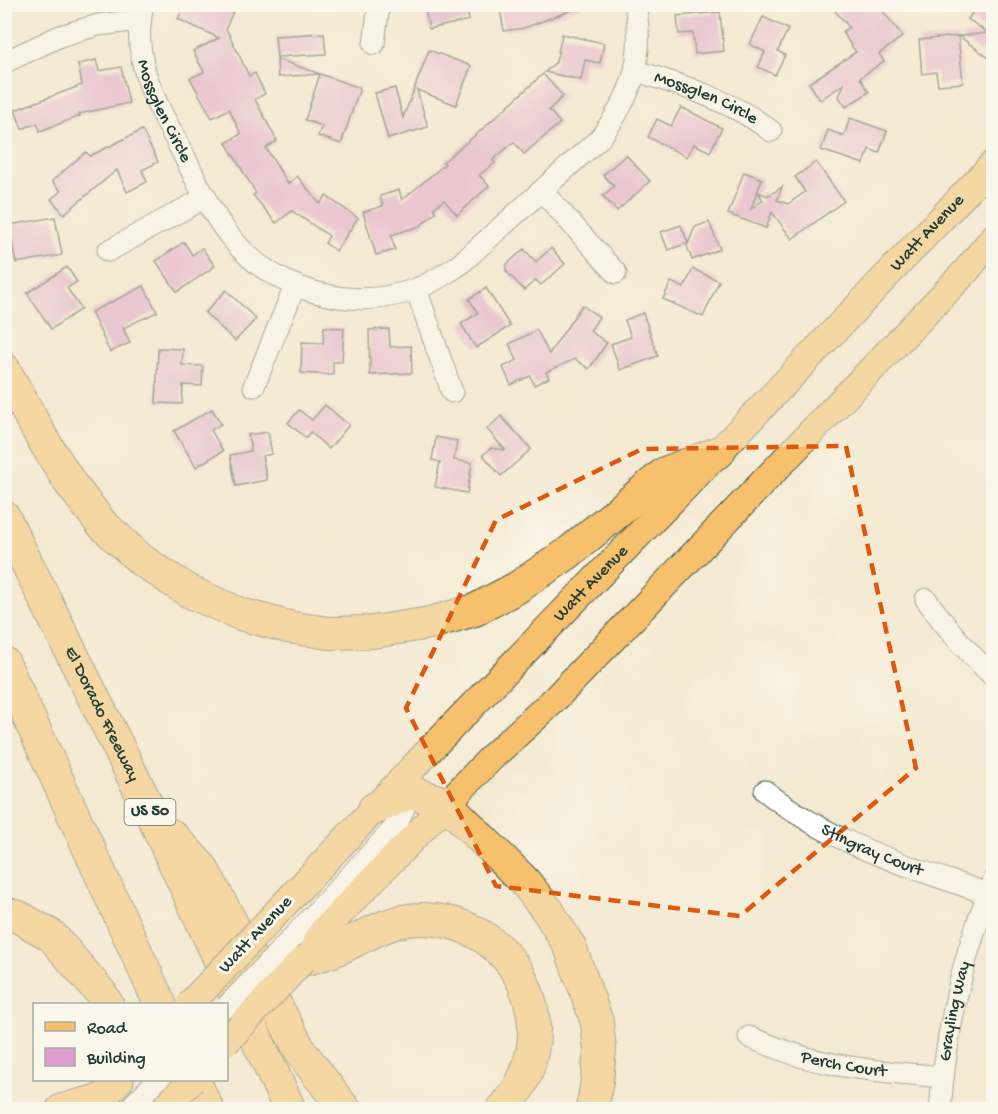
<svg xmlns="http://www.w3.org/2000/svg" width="998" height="1114" font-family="'Gochi Hand',sans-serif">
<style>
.building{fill:#df9ed0}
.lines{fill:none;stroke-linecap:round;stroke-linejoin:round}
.minor-casing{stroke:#3f574c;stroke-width:23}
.major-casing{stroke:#3f574c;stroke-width:29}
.highway-casing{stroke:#3f574c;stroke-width:34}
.minor{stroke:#fff;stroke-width:21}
.major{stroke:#f7c06c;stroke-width:27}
.highway{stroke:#f7c06c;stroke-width:32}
.minor-bridge-casing{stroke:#3f574c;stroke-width:23;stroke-linecap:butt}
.major-bridge-casing{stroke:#3f574c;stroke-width:29;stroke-linecap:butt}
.minor-bridge{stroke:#fff;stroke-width:21}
.major-bridge{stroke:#f7c06c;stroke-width:27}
.marked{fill:none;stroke:#de580e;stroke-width:4.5;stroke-dasharray:12 8;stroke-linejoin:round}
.labels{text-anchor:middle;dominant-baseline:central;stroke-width:6;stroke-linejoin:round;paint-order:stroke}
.shield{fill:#fbf7ec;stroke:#61756b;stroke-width:1.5}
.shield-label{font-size:16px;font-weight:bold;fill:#1f3d34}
.street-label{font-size:18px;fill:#1f3d34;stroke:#fbf7ec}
</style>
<rect width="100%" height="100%" fill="#fbf7ec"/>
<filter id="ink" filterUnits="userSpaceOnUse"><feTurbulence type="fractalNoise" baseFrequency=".0167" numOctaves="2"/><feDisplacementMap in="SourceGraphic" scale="12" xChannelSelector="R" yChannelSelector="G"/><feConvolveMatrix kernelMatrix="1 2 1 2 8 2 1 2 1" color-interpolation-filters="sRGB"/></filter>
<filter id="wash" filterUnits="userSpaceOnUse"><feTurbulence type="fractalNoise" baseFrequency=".008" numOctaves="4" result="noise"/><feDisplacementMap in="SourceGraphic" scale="24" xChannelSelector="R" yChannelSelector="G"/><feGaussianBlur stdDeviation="1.35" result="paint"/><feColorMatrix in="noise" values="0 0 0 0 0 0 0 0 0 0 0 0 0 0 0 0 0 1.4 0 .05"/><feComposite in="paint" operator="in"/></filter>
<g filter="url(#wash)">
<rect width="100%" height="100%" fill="#f4e9d1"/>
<g id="blocks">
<!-- building -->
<g class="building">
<polygon points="185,4 236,4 226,28 249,76 255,73 265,94 255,99 277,141 266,148 288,184 297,176 320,204 326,196 358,218 336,251 325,243 329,236 292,211 276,223 253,195 256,193 226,143 241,134 229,109 212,118 190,78 204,72 193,51 219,38 178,19"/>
<polygon points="424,4 466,4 469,20 429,29"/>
<polygon points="499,4 582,4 583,6 524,28 504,31"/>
<polygon points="829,4 877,4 903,36 879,54 884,61 860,78 869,92 846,107 839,97 844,84 820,100 809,83 856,52 842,32 849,27"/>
<polygon points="979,4 987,4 993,9 993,61 959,36 988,33 968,19"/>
<polygon points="720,12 724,51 695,54 693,33 679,34 677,16"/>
<polygon points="763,17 788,29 778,51 785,55 775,75 758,67 765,52 750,44"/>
<polygon points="324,33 326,54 277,57 275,36"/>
<polygon points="562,34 604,43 600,63 585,60 581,80 545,72 556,62"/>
<polygon points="958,36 963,83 938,85 936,72 922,74 919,40"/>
<polygon points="429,50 471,66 456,105 417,90 428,127 388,139 375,93 395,88 403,118"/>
<polygon points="277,59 320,74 278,77"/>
<polygon points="96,60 99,71 121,67 129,103 79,114 80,116 40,131 37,123 22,129 15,110 82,85 78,64"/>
<polygon points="320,74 360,88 341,144 318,136 322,126 305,120"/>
<polygon points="543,74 563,96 549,110 560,123 524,154 514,142 493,160 495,163 479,175 489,186 457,215 444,200 434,208 436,212 420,226 391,235 395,250 376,255 363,212 383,206 380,196 399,190 402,200 445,164 443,162 478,133"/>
<polygon points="681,107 722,128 710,152 694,144 687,157 648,137 657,119 671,126"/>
<polygon points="850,118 887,131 879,153 869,149 864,164 821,150 828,130 844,136"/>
<polygon points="142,130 158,162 142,170 147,182 127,192 117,170 64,214 51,199 61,191 52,181 86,152 90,156"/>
<polygon points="626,155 650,181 617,211 603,196 614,186 603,175"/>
<polygon points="816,162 844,201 792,239 772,212 766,228 728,214 744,172 762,179 751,209 763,200 758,192 768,196 782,187 777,200 788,204 805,192 795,177"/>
<polygon points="55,217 62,255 16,263 9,225"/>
<polygon points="709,222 720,249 692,260 687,246 695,227"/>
<polygon points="681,225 688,243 668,250 661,232"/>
<polygon points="184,242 192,255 202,248 215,266 177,292 156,261"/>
<polygon points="551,248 565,264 541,285 536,280 524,290 506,271 506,265 524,249 536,262"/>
<polygon points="67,267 77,282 67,288 81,309 51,329 27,293"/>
<polygon points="693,269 719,281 703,317 663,299 671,282 684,288"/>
<polygon points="144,286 157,312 123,328 130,343 110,352 91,312"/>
<polygon points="486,288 510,326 476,348 461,324 478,313 469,299"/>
<polygon points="226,290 256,319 235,341 205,313"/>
<polygon points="582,305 599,317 590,331 607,343 589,369 575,359 546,372 549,378 534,385 530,376 511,385 503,367 517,360 509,344 537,330 549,354"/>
<polygon points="643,313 658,356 620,370 611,344 631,337 625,320"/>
<polygon points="324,327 344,328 342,362 333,362 333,375 301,373 302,342 323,343"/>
<polygon points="389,329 390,347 411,346 412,373 370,375 369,330"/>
<polygon points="158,348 183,349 182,365 203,366 202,386 183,385 182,404 156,403"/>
<polygon points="325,405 349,425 329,449 310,432 306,438 288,423 299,410 312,420"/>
<polygon points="212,409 221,424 211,430 223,451 196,467 174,431"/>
<polygon points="501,416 531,449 501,476 483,455 491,448 505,450 487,429"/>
<polygon points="268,432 272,454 262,456 267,480 236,486 230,455 251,451 248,435"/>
<polygon points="436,437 457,441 454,460 472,463 467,493 435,487 440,462 432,460"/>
</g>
</g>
</g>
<g filter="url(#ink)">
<use href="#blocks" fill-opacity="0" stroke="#3f574c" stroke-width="1.5"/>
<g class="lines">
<defs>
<g id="minor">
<path id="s1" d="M143,4C130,58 155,101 179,146C194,175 208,208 228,234C271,290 349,313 416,289C432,283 445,274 459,265L600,138C633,95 645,59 635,4"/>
<polyline points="374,44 379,4"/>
<polyline points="7,61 60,36 98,25 141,20"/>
<path id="s2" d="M636,71C683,86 731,100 771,131"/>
<polyline points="542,191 616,273"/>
<polyline points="108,251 206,197"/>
<polyline points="416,289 452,392"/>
<polyline points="254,386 295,286"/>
<path d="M926,599C946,628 968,653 994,677"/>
<path id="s3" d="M765,791C834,845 907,866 988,894"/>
<polyline points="293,937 396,826 413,788"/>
<path id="s4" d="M749,1037C774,1047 798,1057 824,1062C863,1071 903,1073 943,1077"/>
<path id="s5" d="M940,1110C946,1032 963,952 994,880"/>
</g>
<g id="major">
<path id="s6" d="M280,909L439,740L719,452L994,163"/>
<polyline points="303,960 324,930 493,756 553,701 966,271 994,237"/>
<polyline points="92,1110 120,1080"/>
</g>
<g id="highway">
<polyline points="4,369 42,438 70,483 101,523 141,560 190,592 240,614 288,627 329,633 373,632 430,623 475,610 518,587 567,554 665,473 719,452"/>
<path id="s7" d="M4,517L152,815L290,1110"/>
<polyline points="4,663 160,1004"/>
<polyline points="374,809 411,792 447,804 525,882 548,911 570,947 597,1022 600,1050 597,1081 592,1110"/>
<polyline points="171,835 202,868 301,1052 345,1110"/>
<polyline points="4,913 19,917 52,936 100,992 107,1004"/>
<path d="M303,960C316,956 330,953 342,947C369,934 393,918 424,919C523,922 570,1038 502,1110"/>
<polyline points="194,1080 208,1110"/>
<polyline points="62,1110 100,1100"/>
</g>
</defs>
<!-- minor casing -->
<use href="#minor" class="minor-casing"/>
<!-- major casing -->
<use href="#major" class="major-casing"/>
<!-- highway casing -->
<use href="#highway" class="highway-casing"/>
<!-- minor -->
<use href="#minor" class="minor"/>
<!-- major -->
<use href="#major" class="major"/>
<!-- highway -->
<use href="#highway" class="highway"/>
<defs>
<g id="minor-bridge">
<polyline points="226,1007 293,937"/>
<polyline points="128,1110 157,1080"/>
</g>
<g id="major-bridge">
<polyline points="190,1004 280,909"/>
<polyline points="226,1042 303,960"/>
<polyline points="163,1110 192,1080"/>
</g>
</defs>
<!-- minor-bridge casing -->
<use href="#minor-bridge" class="minor-bridge-casing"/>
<!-- major-bridge casing -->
<use href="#major-bridge" class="major-bridge-casing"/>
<!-- minor-bridge -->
<use href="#minor-bridge" class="minor-bridge"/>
<!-- major-bridge -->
<use href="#major-bridge" class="major-bridge"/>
</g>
</g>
<!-- marked area -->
<path d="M0 0H998V1114H0ZM846,446L916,768L740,916L496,886L406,708L496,520L642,449Z" fill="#f4e9d1" fill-opacity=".55" fill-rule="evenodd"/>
<path class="marked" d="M846,446L916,768L740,916L496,886L406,708L496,520L642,449Z"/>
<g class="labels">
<!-- shield labels -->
<rect class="shield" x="124.5" y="799" width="51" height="26" rx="4.5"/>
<g class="shield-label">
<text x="150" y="812">US 50</text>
</g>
<!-- street labels -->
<g class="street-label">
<text stroke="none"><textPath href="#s2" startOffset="75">Mossglen Circle</textPath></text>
<text stroke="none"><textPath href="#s1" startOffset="112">Mossglen Circle</textPath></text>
<text stroke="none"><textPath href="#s6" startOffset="936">Watt Avenue</textPath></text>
<text stroke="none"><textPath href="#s6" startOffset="450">Watt Avenue</textPath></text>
<text stroke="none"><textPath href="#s7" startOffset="220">El Dorado Freeway</textPath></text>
<text stroke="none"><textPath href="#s3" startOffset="123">Stingray Court</textPath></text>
<text transform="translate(256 935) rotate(-47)">Watt Avenue</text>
<text stroke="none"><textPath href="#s5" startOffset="100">Grayling Way</textPath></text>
<text stroke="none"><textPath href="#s4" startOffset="99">Perch Court</textPath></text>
</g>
</g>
<!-- margin -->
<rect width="998" height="1114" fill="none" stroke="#fbf7ec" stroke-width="24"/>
<!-- legend -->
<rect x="33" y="1003" width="195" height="78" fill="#fbf7ec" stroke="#a3ada2" stroke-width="1.5"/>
<rect x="45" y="1022" width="30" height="9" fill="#f7c06c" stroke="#a3ada2" stroke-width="1.5"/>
<text x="87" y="1033" font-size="18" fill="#1f3d34">Road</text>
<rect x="45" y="1048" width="30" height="18" fill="#df9ed0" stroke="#a3ada2" stroke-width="1.5"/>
<text x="87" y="1063" font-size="18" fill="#1f3d34">Building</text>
</svg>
